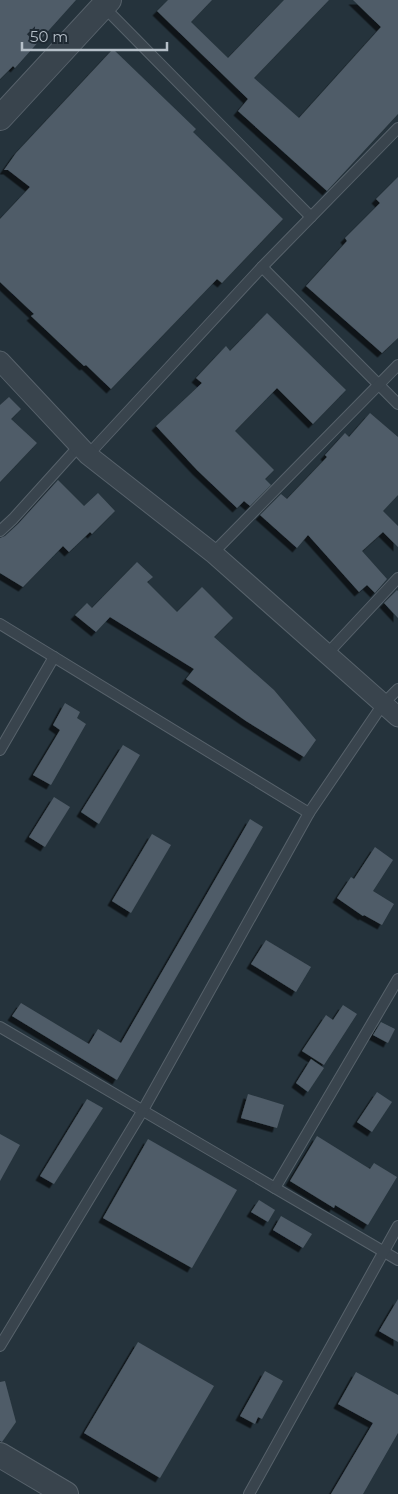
<svg xmlns="http://www.w3.org/2000/svg" width="398" height="1494" font-family="Montserrat,sans-serif">
<style>
.building{fill:#4f5c67;filter:url(#shadow)}
.lines{fill:none;stroke-linecap:round;stroke-linejoin:round}
.service-casing{stroke:#57626b;stroke-width:12}
.minor-casing{stroke:#57626b;stroke-width:21}
.tertiary-casing{stroke:#57626b;stroke-width:26}
.service{stroke:#39444d;stroke-width:10}
.minor{stroke:#39444d;stroke-width:19}
.tertiary{stroke:#39444d;stroke-width:24}
</style>
<defs>
<filter id="shadow"><feDropShadow dx="-4.5" dy="4.5" stdDeviation="0" flood-color="#0009"/></filter>
</defs>
<rect width="100%" height="100%" fill="#25333c"/>
<!-- building -->
<g class="building">
<polygon points="0,0 76,0 15,68 13,66 0,79"/>
<polygon points="168,0 212,0 191,22 228,58 284,0 329,0 254,78 299,118 381,27 353,0 398,0 398,114 327,191 238,111 248,99 157,11"/>
<polygon points="113,49 196,129 193,132 283,219 222,283 217,279 111,389 86,365 84,366 31,316 34,314 0,282 0,219 30,187 8,170 4,170 16,153"/>
<polygon points="398,177 398,338 382,353 306,286 347,241 345,238 380,203 376,199"/>
<polygon points="267,313 346,390 313,424 277,388 235,431 274,470 265,479 271,485 250,506 244,501 237,508 197,470 156,426 202,383 196,378 226,346 230,351"/>
<polygon points="9,397 21,409 11,419 37,443 0,482 0,405"/>
<polygon points="370,413 398,437 398,495 383,511 398,526 398,547 383,532 362,551 387,579 375,593 367,585 359,592 308,535 297,548 260,515 281,494 287,499 327,457 325,455 345,433 349,437"/>
<polygon points="58,480 84,506 98,493 115,511 92,534 90,532 69,552 63,546 23,587 0,573 0,538 5,536 18,524"/>
<polygon points="137,562 153,577 147,582 177,612 202,587 233,618 214,637 274,690 316,740 304,757 246,721 186,679 194,669 110,617 96,632 75,615 87,603 92,608"/>
<polygon points="397,590 398,591 398,618 384,603"/>
<polygon points="65,703 80,712 77,718 86,724 51,785 33,775 60,730 53,725"/>
<polygon points="123,745 140,755 99,824 81,812"/>
<polygon points="54,797 70,807 45,847 29,837"/>
<polygon points="250,819 263,827 117,1080 12,1016 21,1003 89,1044 98,1029 121,1043"/>
<polygon points="152,834 171,845 131,913 112,901"/>
<polygon points="375,847 393,860 373,891 394,904 382,925 364,915 363,916 337,898 351,877 354,879"/>
<polygon points="266,940 311,967 296,992 251,964"/>
<polygon points="343,1005 357,1014 324,1065 302,1051 326,1015 333,1020"/>
<polygon points="381,1022 395,1029 388,1043 373,1035"/>
<polygon points="311,1059 324,1068 308,1092 296,1083"/>
<polygon points="377,1092 392,1102 372,1132 357,1122"/>
<polygon points="248,1094 284,1105 277,1128 241,1118"/>
<polygon points="87,1099 103,1108 54,1184 40,1176"/>
<polygon points="0,1134 20,1145 0,1181"/>
<polygon points="317,1136 370,1169 374,1163 397,1177 368,1225 335,1205 334,1208 290,1181"/>
<polygon points="148,1139 237,1190 192,1268 103,1218"/>
<polygon points="259,1200 275,1210 268,1222 251,1212"/>
<polygon points="281,1216 312,1234 303,1248 273,1230"/>
<polygon points="398,1299 398,1342 379,1331"/>
<polygon points="138,1342 214,1386 160,1478 84,1433"/>
<polygon points="265,1371 283,1381 262,1419 258,1417 255,1424 240,1416"/>
<polygon points="356,1372 398,1395 398,1433 363,1494 331,1494 373,1423 338,1404"/>
<polygon points="5,1381 16,1422 2,1442 0,1441 0,1382"/>
</g>
<g class="lines">
<defs>
<g id="service">
<polyline points="103,6 311,217"/>
<polyline points="262,267 398,404"/>
<polyline points="88,455 262,267 398,128"/>
<polyline points="0,531 13,519 79,446"/>
<polyline points="213,553 398,365"/>
<polyline points="0,624 309,813"/>
<polyline points="327,654 398,578"/>
<polyline points="0,750 54,657"/>
<polyline points="0,1027 398,1260"/>
<polyline points="275,1188 398,979"/>
<polyline points="0,1346 143,1110 309,813 383,704 398,689"/>
<polyline points="249,1494 398,1226"/>
</g>
<polyline id="minor" points="0,361 88,455 213,553 398,717"/>
<g id="tertiary">
<polyline points="0,118 109,0"/>
<polyline points="0,1455 66,1494"/>
</g>
</defs>
<!-- service casing -->
<use href="#service" class="service-casing"/>
<!-- minor casing -->
<use href="#minor" class="minor-casing"/>
<!-- tertiary casing -->
<use href="#tertiary" class="tertiary-casing"/>
<!-- service -->
<use href="#service" class="service"/>
<!-- minor -->
<use href="#minor" class="minor"/>
<!-- tertiary -->
<use href="#tertiary" class="tertiary"/>
</g>
<!-- scale -->
<path d="M22 42v8h145v-8" fill="none" stroke="#b5bfc8" stroke-width="2.5"/>
<text x="30" y="42" font-size="15" fill="#b5bfc8" stroke="#1e2932" stroke-width="4" paint-order="stroke">50 m</text>
</svg>
